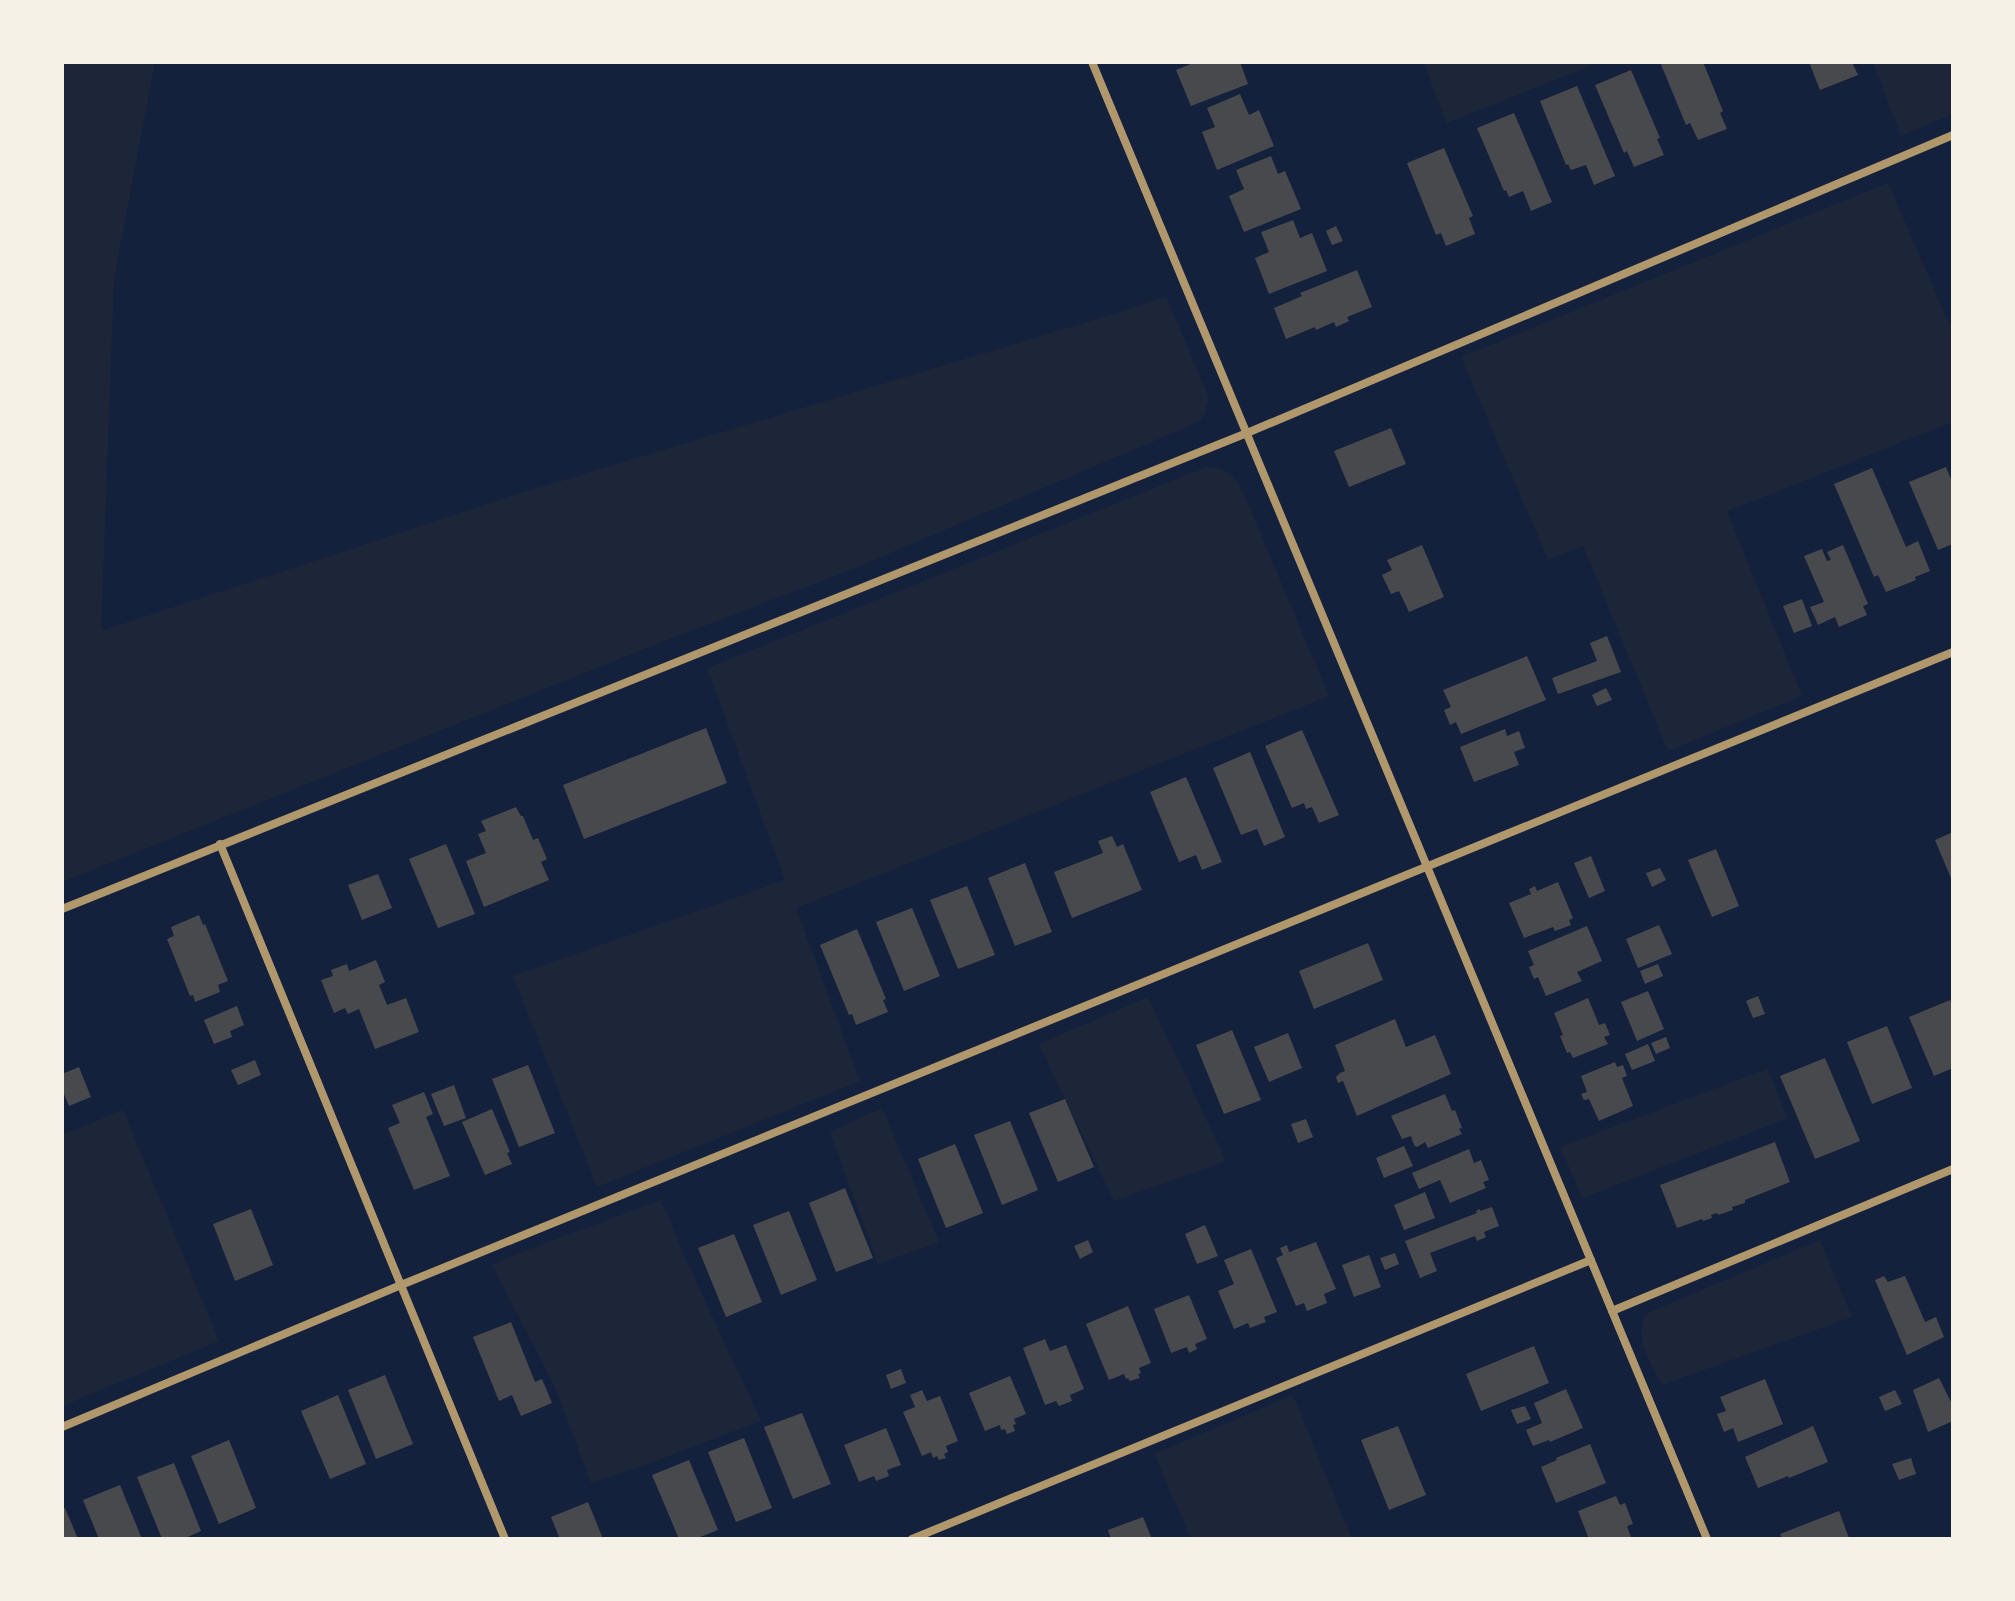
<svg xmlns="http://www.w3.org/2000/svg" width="2015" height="1601" font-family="'Public Sans',sans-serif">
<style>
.green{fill:#1d2539}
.building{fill:#48494c}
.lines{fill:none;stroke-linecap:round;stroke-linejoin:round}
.minor{stroke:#b1986c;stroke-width:8}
</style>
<rect width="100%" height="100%" fill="#14213d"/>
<!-- green -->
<g class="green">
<polygon points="62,62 155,62 114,278 101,631 521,493 1127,310 1166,296 1209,398 1203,418 1187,427 850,570 667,640 62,882"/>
<polygon points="1423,62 1600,62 1447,123"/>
<polygon points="1873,62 1953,62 1953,114 1901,136"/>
<polygon points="1888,183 1953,332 1953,422 1727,511 1802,696 1668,751 1583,546 1548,560 1461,357"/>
<path d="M1207,467C1222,467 1232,472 1240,485L1329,696L796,908L860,1081L597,1187L513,976L785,880L707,668Z"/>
<polygon points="1148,997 1226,1161 1114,1201 1039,1044"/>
<polygon points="1767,1069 1788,1118 1583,1198 1560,1147"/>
<polygon points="882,1108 939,1242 878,1264 830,1132"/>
<polygon points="123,1110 219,1341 62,1406 62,1135"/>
<polygon points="661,1200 692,1273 761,1421 645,1465 591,1483 555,1387 492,1265 519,1253"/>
<path d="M1820,1240L1852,1317L1662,1385C1650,1359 1635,1343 1645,1314Z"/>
<polygon points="1293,1395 1352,1539 1191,1539 1154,1454"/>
</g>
<!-- building -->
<g class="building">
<polygon points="1192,62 1240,62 1248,84 1191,106 1176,70 1193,63"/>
<polygon points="1660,62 1703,62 1723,111 1720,113 1727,129 1698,140 1690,123 1686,125"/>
<polygon points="1809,62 1852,62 1858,75 1820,90"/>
<polygon points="1631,70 1660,138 1657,139 1664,155 1634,167 1627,151 1624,153 1595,85"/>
<polygon points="1577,86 1615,176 1594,185 1586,165 1571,170 1568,164 1566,165 1540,101"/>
<polygon points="1240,94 1249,115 1259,110 1274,146 1217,170 1202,132 1215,127 1207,108"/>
<polygon points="1514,113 1552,202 1531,211 1523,191 1509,197 1506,190 1504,191 1477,128"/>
<polygon points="1444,148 1473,216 1469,218 1475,234 1446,246 1441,233 1436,235 1407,163"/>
<polygon points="1271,156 1278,174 1285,171 1301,209 1244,232 1229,196 1244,189 1236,170"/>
<polygon points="1293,220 1300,238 1312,233 1327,271 1269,294 1255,258 1269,252 1261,232"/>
<polygon points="1336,226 1343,241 1332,245 1326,231"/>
<polygon points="1357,270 1372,307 1347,317 1349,321 1336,327 1334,322 1316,330 1315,327 1286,339 1274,308 1302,296 1300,293"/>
<polygon points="1391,428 1406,464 1349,487 1334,451"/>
<polygon points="1946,467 1953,484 1953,544 1938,550 1909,482"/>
<polygon points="1872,468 1906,547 1918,541 1930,571 1915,577 1916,580 1886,592 1878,575 1874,577 1834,484"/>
<polygon points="1422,545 1444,597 1409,612 1399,591 1391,594 1382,575 1392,570 1387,560"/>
<polygon points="1843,545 1868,604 1863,606 1867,615 1839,627 1835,617 1818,625 1810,607 1824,602 1804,556 1822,549 1827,561 1831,560 1827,552"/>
<polygon points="1802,599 1812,626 1794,633 1783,606"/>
<polygon points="1607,636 1621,672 1558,694 1552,678 1597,661 1590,643"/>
<polygon points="1527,656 1546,700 1461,734 1456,722 1450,725 1444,710 1451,707 1443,690"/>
<polygon points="1606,688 1612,700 1597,706 1592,695"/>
<polygon points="706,728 727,783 584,839 563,785"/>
<polygon points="1505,729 1507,736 1519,731 1525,748 1514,752 1519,765 1474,782 1460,747"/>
<polygon points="1302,730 1339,815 1319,823 1312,807 1306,809 1304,803 1292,808 1265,746"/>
<polygon points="1250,752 1285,837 1264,846 1257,829 1241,835 1213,768"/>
<polygon points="1186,777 1222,862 1202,870 1196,855 1179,862 1150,792"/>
<polygon points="516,807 521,816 523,816 533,840 538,838 547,859 541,862 549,880 484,907 466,861 486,853 478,834 486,831 481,821"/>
<polygon points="1953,832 1953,883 1935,840"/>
<polygon points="1112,836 1117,847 1123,844 1142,890 1072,918 1054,872 1103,853 1098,841"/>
<polygon points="446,844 475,914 438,928 409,859"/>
<polygon points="1716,849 1739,906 1712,917 1688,860"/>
<polygon points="1591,856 1605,891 1589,898 1574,863"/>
<polygon points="1025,863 1052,932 1015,946 988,878"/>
<polygon points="1660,868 1666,880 1652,887 1646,873"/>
<polygon points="378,874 392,908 362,920 348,885"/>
<polygon points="1558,882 1573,918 1569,920 1571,925 1555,931 1553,927 1524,938 1509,903 1531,894 1529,889 1535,886 1537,891"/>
<polygon points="967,886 995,955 958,969 930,900"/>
<polygon points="912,908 940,976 904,991 876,922"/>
<polygon points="199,915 203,925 205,924 228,981 218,985 220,992 195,1002 193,995 190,996 167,939 174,936 171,927"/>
<polygon points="1659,925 1672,954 1638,968 1626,939"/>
<polygon points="1587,926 1602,961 1577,972 1582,981 1546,996 1538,977 1534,979 1529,967 1534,965 1528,951"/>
<polygon points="857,929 886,999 883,1000 888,1012 856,1025 852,1014 849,1015 820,945"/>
<polygon points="1368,943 1383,980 1314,1009 1299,971"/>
<polygon points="376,960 385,982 379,985 387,1005 406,998 419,1032 375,1049 359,1009 348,1014 345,1008 334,1013 321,980 333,976 331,970 347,964 349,971"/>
<polygon points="1658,964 1663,976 1645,984 1640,971"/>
<polygon points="1648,991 1664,1029 1637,1041 1621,1002"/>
<polygon points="1758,996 1765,1014 1753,1018 1746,1001"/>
<polygon points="1588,998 1599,1025 1605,1023 1610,1035 1604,1037 1608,1044 1573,1058 1570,1052 1567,1053 1560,1036 1563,1035 1554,1013"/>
<polygon points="1950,1000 1953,1008 1953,1068 1934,1076 1909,1017"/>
<polygon points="237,1006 244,1025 230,1031 232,1037 214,1044 204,1020"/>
<polygon points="1395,1019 1406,1047 1435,1035 1451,1074 1357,1116 1343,1081 1338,1083 1336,1077 1340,1073 1345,1071 1335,1045"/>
<polygon points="1887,1026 1912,1088 1872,1104 1847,1042"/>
<polygon points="1232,1030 1261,1100 1224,1114 1196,1045"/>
<polygon points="1288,1033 1302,1068 1269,1082 1254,1047"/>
<polygon points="1666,1037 1670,1048 1656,1054 1651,1043"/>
<polygon points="1648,1044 1655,1061 1632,1070 1625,1054"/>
<polygon points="1825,1058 1860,1141 1815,1159 1780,1076"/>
<polygon points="255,1060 261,1075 238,1085 231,1070"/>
<polygon points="1615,1062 1617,1067 1623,1065 1627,1076 1622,1078 1633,1106 1599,1121 1589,1099 1584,1100 1581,1094 1587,1092 1581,1076"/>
<polygon points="528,1065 555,1133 519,1147 492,1079"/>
<polygon points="79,1067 91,1097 69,1106 62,1089 62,1074"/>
<polygon points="454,1085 466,1118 444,1126 431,1094"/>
<polygon points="424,1092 433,1114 426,1117 450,1176 414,1190 388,1128 400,1123 392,1105"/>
<polygon points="1445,1094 1452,1111 1455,1110 1462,1128 1459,1129 1462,1134 1428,1148 1425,1142 1417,1147 1414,1145 1411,1136 1402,1139 1391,1116"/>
<polygon points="1065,1099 1094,1167 1058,1182 1029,1113"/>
<polygon points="492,1109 510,1152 507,1153 512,1164 485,1175 462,1122"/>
<polygon points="1306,1119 1313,1137 1298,1143 1291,1124"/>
<polygon points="1010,1121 1038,1190 1002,1205 974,1135"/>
<polygon points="1775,1142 1790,1182 1745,1200 1745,1203 1732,1207 1733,1210 1718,1215 1717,1213 1711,1215 1712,1218 1703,1221 1702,1219 1677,1228 1660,1185"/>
<polygon points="955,1144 983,1213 946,1228 918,1159"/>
<polygon points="1404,1146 1413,1166 1384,1178 1376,1158"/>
<polygon points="1469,1149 1474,1163 1481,1160 1489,1180 1483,1182 1486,1188 1450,1203 1440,1180 1419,1189 1412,1173"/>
<polygon points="845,1188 873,1258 836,1272 809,1203"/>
<polygon points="1425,1192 1435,1218 1404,1230 1394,1205"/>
<polygon points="1492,1207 1499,1226 1484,1232 1486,1237 1477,1241 1475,1236 1430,1253 1437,1271 1420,1278 1405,1241 1477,1213 1476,1211 1480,1209 1480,1211"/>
<polygon points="251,1209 273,1265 235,1281 213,1224"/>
<polygon points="789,1211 817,1280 781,1295 753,1225"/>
<polygon points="1205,1225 1218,1256 1197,1264 1185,1234"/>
<polygon points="734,1234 762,1302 726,1317 698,1248"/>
<polygon points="1088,1240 1093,1252 1080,1259 1074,1246"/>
<polygon points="1316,1242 1336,1289 1324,1294 1327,1303 1307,1311 1304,1303 1296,1306 1276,1258 1283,1255 1280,1248 1287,1245 1289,1252"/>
<polygon points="1251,1249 1277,1312 1264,1317 1266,1322 1250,1328 1248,1323 1234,1329 1218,1291 1234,1284 1224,1260"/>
<polygon points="1395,1253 1399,1264 1385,1270 1380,1258"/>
<polygon points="1369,1255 1381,1287 1354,1297 1342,1265"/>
<polygon points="1884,1276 1888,1282 1905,1276 1925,1322 1936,1317 1944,1337 1907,1355 1875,1280"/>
<polygon points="1189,1295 1207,1339 1195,1344 1197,1349 1189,1353 1187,1347 1171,1353 1154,1309"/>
<polygon points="1128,1306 1151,1363 1139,1368 1141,1373 1138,1374 1140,1378 1130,1381 1128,1378 1126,1379 1124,1374 1109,1380 1086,1324"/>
<polygon points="511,1322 535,1382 542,1379 552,1403 521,1416 512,1395 499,1401 473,1337"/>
<polygon points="1045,1339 1050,1351 1066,1345 1084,1389 1070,1395 1072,1401 1059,1406 1056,1401 1045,1405 1023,1348"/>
<polygon points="1534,1346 1549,1383 1481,1411 1466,1374"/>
<polygon points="901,1369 906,1383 891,1389 886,1375"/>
<polygon points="385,1375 413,1444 376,1459 348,1390"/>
<polygon points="1010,1376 1026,1414 1014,1419 1016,1424 1013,1425 1015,1431 1007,1434 1005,1429 1001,1430 1000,1425 985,1431 969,1393"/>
<polygon points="1939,1378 1953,1406 1953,1421 1928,1432 1913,1390"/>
<polygon points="1765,1379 1783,1424 1738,1442 1733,1428 1724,1432 1717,1414 1726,1411 1720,1397"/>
<polygon points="1566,1389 1583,1428 1550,1442 1549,1440 1533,1446 1526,1430 1542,1423 1534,1403"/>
<polygon points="922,1390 927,1401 940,1396 958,1441 946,1446 948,1452 944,1454 946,1458 939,1460 937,1456 933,1458 931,1452 922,1456 903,1412 915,1407 910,1395"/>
<polygon points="1895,1390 1902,1404 1885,1411 1879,1397"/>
<polygon points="338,1395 366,1464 330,1479 301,1411"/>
<polygon points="1525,1406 1531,1419 1517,1424 1511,1410"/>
<polygon points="802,1413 831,1484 793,1499 764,1427"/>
<polygon points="1398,1426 1426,1495 1389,1510 1361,1440"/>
<polygon points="1813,1426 1828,1462 1789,1478 1788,1476 1758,1488 1745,1457"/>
<polygon points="886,1428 901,1465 887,1470 889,1476 876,1481 874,1476 859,1482 844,1445"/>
<polygon points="744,1438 772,1508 736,1522 708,1452"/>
<polygon points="229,1440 256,1508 219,1524 191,1456"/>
<polygon points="1590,1444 1606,1483 1556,1503 1541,1467 1557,1460 1556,1458"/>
<polygon points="1911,1458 1916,1474 1899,1480 1892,1464"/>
<polygon points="689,1460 718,1530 695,1539 679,1539 652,1475"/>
<polygon points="174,1463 201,1531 183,1539 162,1539 137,1477"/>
<polygon points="120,1485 142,1539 99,1539 83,1500"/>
<polygon points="1616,1496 1620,1505 1625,1503 1633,1524 1627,1526 1631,1537 1625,1539 1589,1539 1578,1511"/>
<polygon points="588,1502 603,1539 560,1539 551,1517"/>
<polygon points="65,1508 78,1539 62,1539 62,1509"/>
<polygon points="1839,1511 1849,1538 1782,1539 1780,1534"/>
<polygon points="1143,1517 1152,1539 1111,1539 1108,1530"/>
</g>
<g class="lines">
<!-- minor -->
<g class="minor">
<polyline points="1092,62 1707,1539"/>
<polyline points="220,844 505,1539"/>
<polyline points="62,909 1247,433 1953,135"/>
<polyline points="1612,1311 1953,1169"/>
<polyline points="62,1427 401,1285 1953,652"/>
<polyline points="912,1539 1591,1260"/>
</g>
</g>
<!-- border -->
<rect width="2015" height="1601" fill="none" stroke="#f6f1e7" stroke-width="128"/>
</svg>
